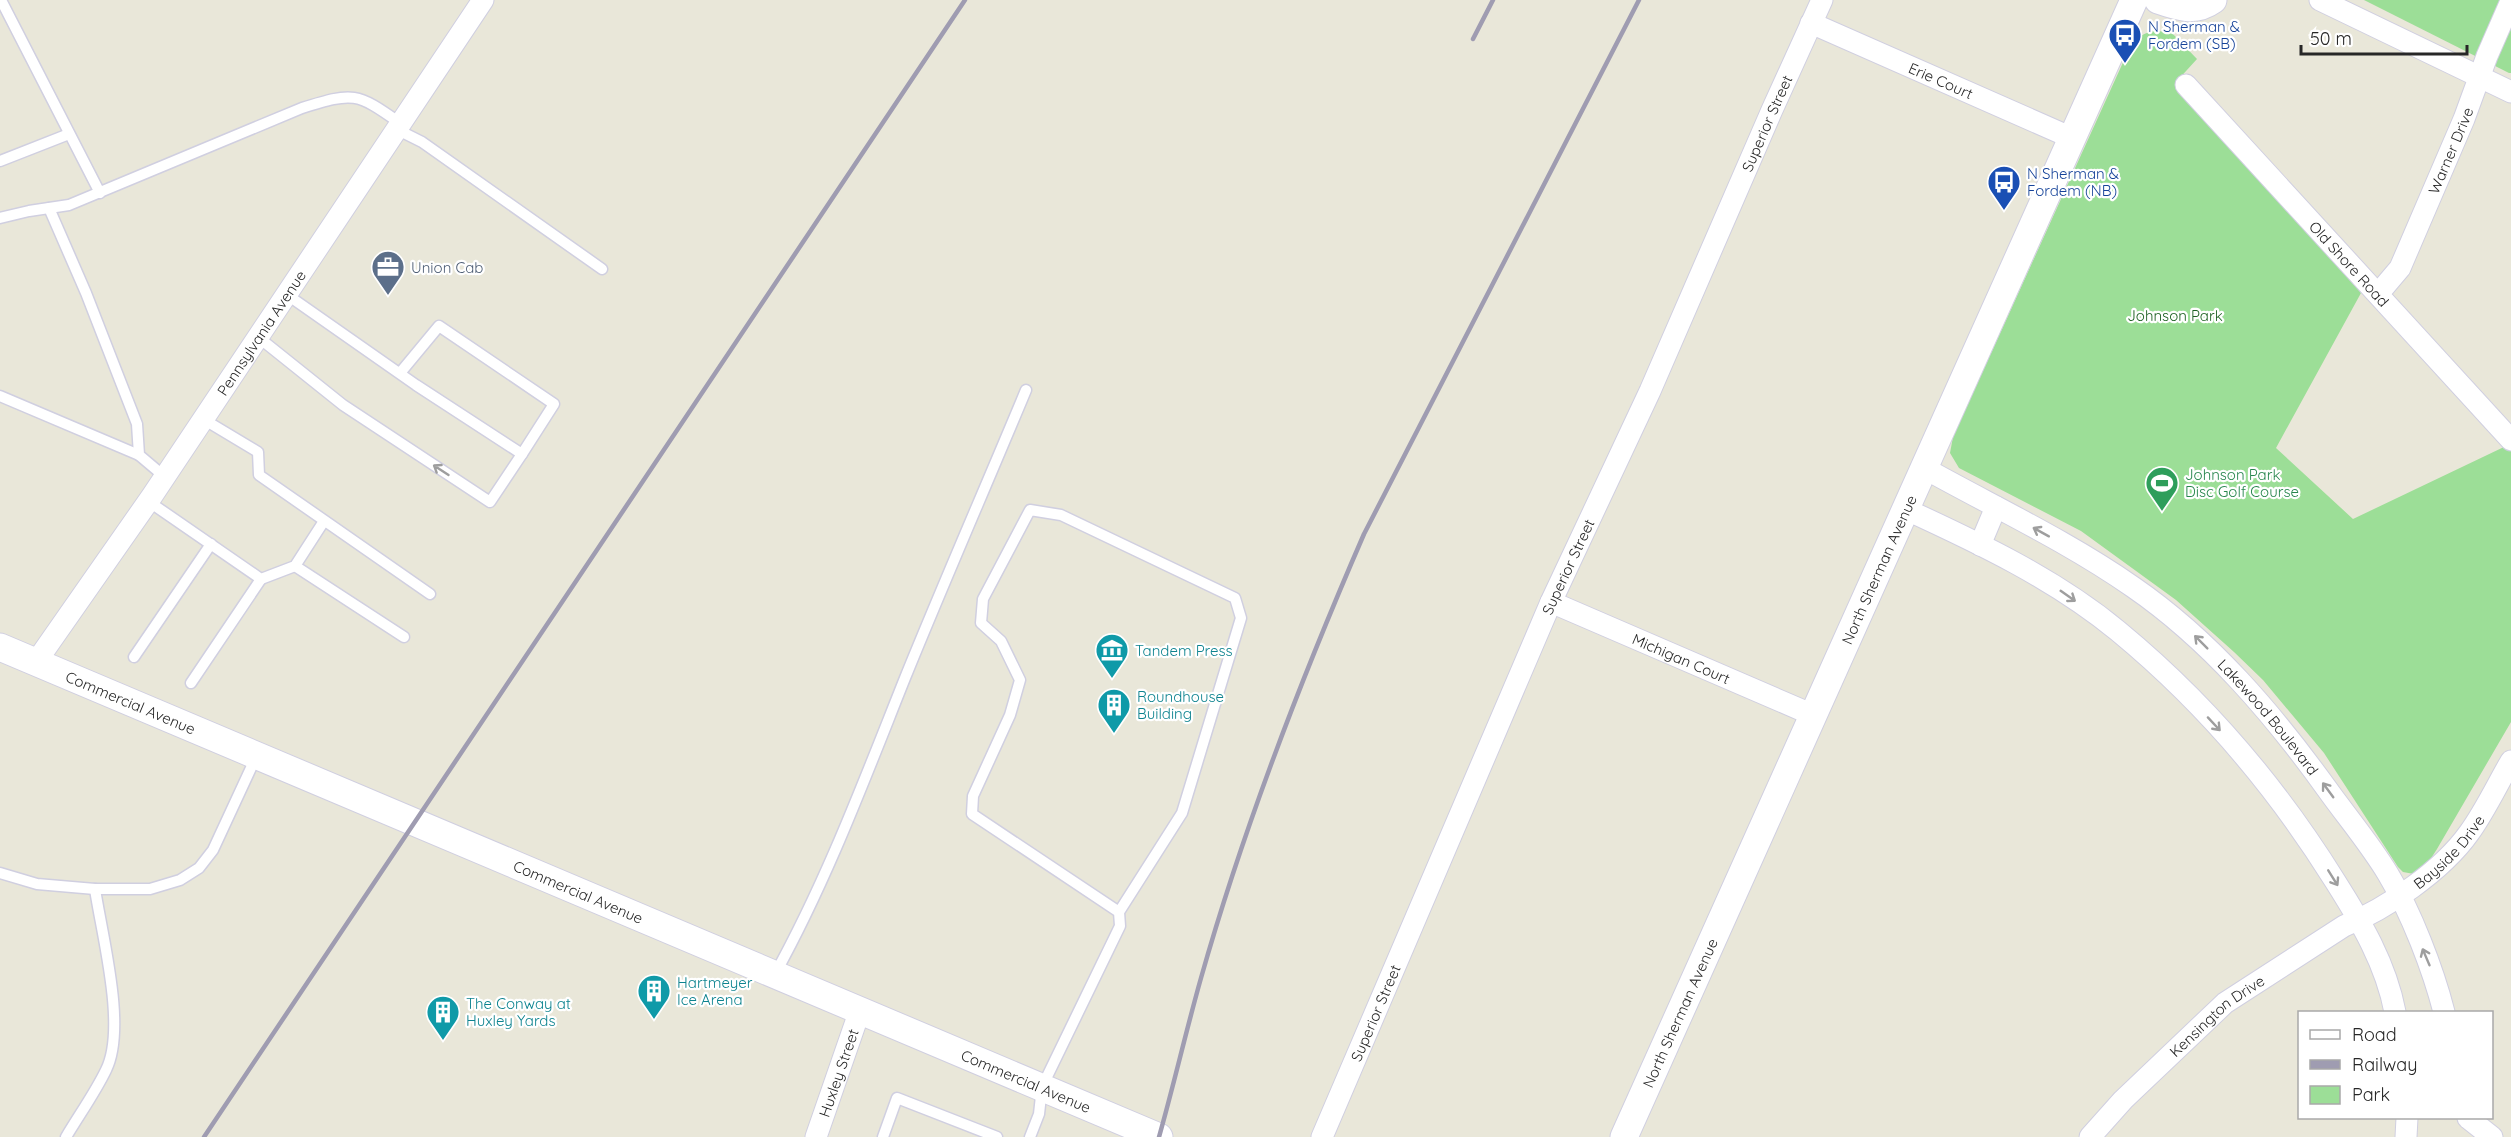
<svg xmlns="http://www.w3.org/2000/svg" width="2511" height="1137" font-family="Quicksand,sans-serif">
<style>
.green{fill:#9cde97}
.lines{fill:none;stroke-linecap:round;stroke-linejoin:round}
.service-casing{stroke:#d0cfe0;stroke-width:13}
.minor-casing{stroke:#d0cfe0;stroke-width:23}
.tertiary-casing{stroke:#d0cfe0;stroke-width:29}
.service{stroke:#fff;stroke-width:10}
.minor{stroke:#fff;stroke-width:21}
.tertiary{stroke:#fff;stroke-width:27}
.rail{stroke:#9f9cb1;stroke-width:4.5}
.oneway{stroke:#9e9e9e}
.labels{text-anchor:middle;dominant-baseline:central;stroke-width:4.5;stroke-linejoin:round;paint-order:stroke}
.transit-label{font-size:15px;fill:#164399;stroke:#fff;text-anchor:start}
.street-label{font-size:15px;fill:#272727;stroke:#fff}
.service-label{font-size:15px;fill:#4e5e75;stroke:#fff;text-anchor:start}
.park-label{font-size:15px;fill:#1c6021;stroke:#fff}
.leisure-label{font-size:15px;fill:#27864d;stroke:#fff;text-anchor:start}
.culture-label{font-size:15px;fill:#0d838f;stroke:#fff;text-anchor:start}
</style>
<rect width="100%" height="100%" fill="#e9e7d9"/>
<!-- green -->
<g class="green">
<polygon points="2364,0 2511,0 2511,73 2509,73"/>
<path d="M2155,31L2171,32L2197,59L2176,82L2361,293L2276,448L2353,519L2506,446L2511,451V722L2437,849L2426,866L2414,874L2403,872L2398,867L2324,753L2263,680L2234,652L2176,600L2081,531L1959,468L1950,453L1953,437L2130,47C2136,38 2144,32 2155,31Z"/>
</g>
<g class="lines">
<defs>
<g id="service">
<polyline points="1,0 100,193"/>
<polyline points="396,129 422,142 602,269"/>
<polyline points="0,161 69,134"/>
<polyline points="49,208 86,293 137,424 139,455 165,477"/>
<path d="M0,218L29,211L69,205L302,108C354,92 356,92 400,123"/>
<polyline points="286,294 416,385 522,454 554,404 439,326 400,373"/>
<polyline points="258,337 343,405 490,502 522,454"/>
<polyline points="0,396 139,455"/>
<polyline points="203,419 258,452 259,475 430,594"/>
<polyline points="148,501 261,579 295,566 324,521"/>
<polyline points="295,566 404,637"/>
<polyline points="134,657 211,544"/>
<polyline points="191,683 261,579"/>
<polyline points="0,873 37,884 95,889 150,889 180,880 199,868 213,850 257,755"/>
<path d="M775,974C827,880 865,778 905,678C944,582 986,486 1026,390"/>
<path d="M66,1137C79,1115 95,1093 106,1070C127,1028 102,936 95,889"/>
<polyline points="883,1137 897,1098 997,1137"/>
<polyline points="1030,1137 1039,1114 1042,1087 1120,926 1119,912 972,814 973,796 1010,715 1020,680 1001,641 981,623 983,599 1030,510 1061,515 1235,598 1241,618 1182,813 1119,912"/>
</g>
<g id="minor">
<polyline points="2320,0 2511,92"/>
<path id="s1" d="M1811,23L2072,138"/>
<path id="s2" d="M2186,85L2511,440"/>
<path id="s3" d="M2378,294L2400,268L2464,119L2487,56L2511,1"/>
<path id="s4" d="M1924,468C1994,507 2067,541 2133,587C2210,640 2273,714 2327,789C2347,817 2370,844 2388,874C2411,912 2433,969 2444,1012"/>
<path d="M1905,509C1979,543 2055,579 2118,631C2203,701 2277,788 2335,881C2361,922 2386,964 2395,1012"/>
<polyline points="1980,545 1996,507"/>
<path id="s5" d="M1551,602L1813,715"/>
<path id="s6" d="M36,662L152,496L483,0"/>
<polyline points="2468,1118 2492,1137"/>
<path id="s7" d="M816,1137L860,1010"/>
<path id="s8" d="M1322,1137L1551,602L1650,391L1772,110L1822,0"/>
<path id="s9" d="M2090,1137L2123,1100L2225,1003L2344,926C2386,909 2442,871 2469,833C2485,811 2497,785 2511,761"/>
<polyline points="2406,1137 2407,1118"/>
</g>
<g id="tertiary">
<path d="M2158,0C2178,7 2195,13 2213,0"/>
<path id="s10" d="M0,647L1159,1137"/>
<path id="s11" d="M1624,1137L2134,0"/>
</g>
</defs>
<!-- service casing -->
<use href="#service" class="service-casing"/>
<!-- minor casing -->
<use href="#minor" class="minor-casing"/>
<!-- tertiary casing -->
<use href="#tertiary" class="tertiary-casing"/>
<!-- service -->
<use href="#service" class="service"/>
<!-- minor -->
<use href="#minor" class="minor"/>
<!-- tertiary -->
<use href="#tertiary" class="tertiary"/>
<!-- rail -->
<g class="rail">
<polyline points="1473,39 1493,0"/>
<polyline points="204,1137 965,0"/>
<path d="M1159,1137C1174,1084 1186,1031 1201,978C1244,826 1301,679 1364,534L1639,0"/>
</g>
</g>
<!-- one-way arrows -->
<defs><path id="oneway-shaft" d="M-6 0H5M1.5-3L5.5 0L1.5 3" fill="none" stroke-width="1.6" stroke-linecap="round" stroke-linejoin="round" transform="scale(1.5)"/></defs>
<g class="oneway">
<use href="#oneway-shaft" transform="translate(441 470) rotate(-147)"/>
<use href="#oneway-shaft" transform="translate(2041 532) rotate(-151)"/>
<use href="#oneway-shaft" transform="translate(2068 596) rotate(35)"/>
<use href="#oneway-shaft" transform="translate(2201 642) rotate(-135)"/>
<use href="#oneway-shaft" transform="translate(2214 724) rotate(47)"/>
<use href="#oneway-shaft" transform="translate(2328 790) rotate(-126)"/>
<use href="#oneway-shaft" transform="translate(2333 878) rotate(58)"/>
<use href="#oneway-shaft" transform="translate(2426 957) rotate(-113)"/>
</g>
<!-- icons -->
<defs>
<symbol id="bus-pin" viewBox="-11 -11 22 30"><path d="M0 17L-7.5 6A9.5 9.5 0 1 1 7.5 6Z" fill="#1a4fb4" stroke="#fff"/><path d="M-5-6H5V4H4V6H2V4H-2V6H-4V4H-5ZM-3.5-4V0h7V-4ZM-3.5 1.2v1.5H-2V1.2ZM2 1.2v1.5H3.5V1.2Z" fill="#fff"/></symbol>
<symbol id="office-pin" viewBox="-11 -11 22 30"><path d="M0 17L-7.5 6A9.5 9.5 0 1 1 7.5 6Z" fill="#5c6f8a" stroke="#fff"/><path d="M-6-3h4V-5.5h4V-3h4V5H-6ZM-1-4.5V-3h2v-1.5ZM-6 0V1H6V0Z" fill="#fff"/></symbol>
<symbol id="stadium-pin" viewBox="-11 -11 22 30"><path d="M0 17L-7.5 6A9.5 9.5 0 1 1 7.5 6Z" fill="#2e9e5b" stroke="#fff"/><path d="M0-5a6.5 5 0 1 0 0 10a6.5 5 0 1 0 0-10ZM-3.5-1.8h7v3.6h-7Z" fill="#fff"/></symbol>
<symbol id="museum-pin" viewBox="-11 -11 22 30"><path d="M0 17L-7.5 6A9.5 9.5 0 1 1 7.5 6Z" fill="#0f9aa8" stroke="#fff"/><path d="M0-6L6-3V-2H-6V-3ZM-5-1h2V3h-2ZM-1-1h2V3h-2ZM3-1h2V3H3ZM-6 4H6V6H-6Z" fill="#fff"/></symbol>
<symbol id="building-pin" viewBox="-11 -11 22 30"><path d="M0 17L-7.5 6A9.5 9.5 0 1 1 7.5 6Z" fill="#0f9aa8" stroke="#fff"/><path d="M-4-6H4V6H1V3H-1V6H-4ZM-2.5-4.3h1.7v1.8h-1.7ZM.8-4.3h1.7v1.8H.8ZM-2.5-1h1.7V.8h-1.7ZM.8-1h1.7V.8H.8Z" fill="#fff"/></symbol>
</defs>
<g fill-rule="evenodd">
<use href="#bus-pin" x="2106" y="16" width="38" height="52"/>
<use href="#bus-pin" x="1985" y="163" width="38" height="52"/>
<use href="#office-pin" x="369" y="248" width="38" height="52"/>
<use href="#stadium-pin" x="2143" y="464" width="38" height="52"/>
<use href="#museum-pin" x="1093" y="631" width="38" height="52"/>
<use href="#building-pin" x="1095" y="686" width="38" height="52"/>
<use href="#building-pin" x="635" y="972" width="38" height="52"/>
<use href="#building-pin" x="424" y="993" width="38" height="52"/>
</g>
<g class="labels">
<!-- transit labels -->
<g class="transit-label">
<text x="2148" y="26">N Sherman &amp;<tspan x="2148" dy="17">Fordem (SB)</tspan></text>
<text x="2027" y="173">N Sherman &amp;<tspan x="2027" dy="17">Fordem (NB)</tspan></text>
</g>
<!-- street labels -->
<g class="street-label">
<text stroke="none"><textPath href="#s1" startOffset="142">Erie Court</textPath></text>
<text stroke="none"><textPath href="#s8" startOffset="1107">Superior Street</textPath></text>
<text stroke="none"><textPath href="#s3" startOffset="162">Warner Drive</textPath></text>
<text stroke="none"><textPath href="#s2" startOffset="242">Old Shore Road</textPath></text>
<text stroke="none"><textPath href="#s6" startOffset="399">Pennsylvania Avenue</textPath></text>
<text stroke="none"><textPath href="#s8" startOffset="621">Superior Street</textPath></text>
<text stroke="none"><textPath href="#s11" startOffset="622">North Sherman Avenue</textPath></text>
<text stroke="none"><textPath href="#s5" startOffset="142">Michigan Court</textPath></text>
<text stroke="none"><textPath href="#s10" startOffset="142">Commercial Avenue</textPath></text>
<text stroke="none"><textPath href="#s4" startOffset="429">Lakewood Boulevard</textPath></text>
<text stroke="none"><textPath href="#s9" startOffset="462">Bayside Drive</textPath></text>
<text stroke="none"><textPath href="#s10" startOffset="628">Commercial Avenue</textPath></text>
<text stroke="none"><textPath href="#s11" startOffset="136">North Sherman Avenue</textPath></text>
<text stroke="none"><textPath href="#s8" startOffset="135">Superior Street</textPath></text>
<text stroke="none"><textPath href="#s9" startOffset="176">Kensington Drive</textPath></text>
<text stroke="none"><textPath href="#s7" startOffset="68">Huxley Street</textPath></text>
<text stroke="none"><textPath href="#s10" startOffset="1114">Commercial Avenue</textPath></text>
</g>
<!-- service labels -->
<g class="service-label">
<text x="411" y="267">Union Cab</text>
</g>
<!-- park labels -->
<g class="park-label">
<text x="2175" y="315">Johnson Park</text>
</g>
<!-- leisure labels -->
<g class="leisure-label">
<text x="2185" y="474">Johnson Park<tspan x="2185" dy="17">Disc Golf Course</tspan></text>
</g>
<!-- culture labels -->
<g class="culture-label">
<text x="1135" y="650">Tandem Press</text>
<text x="1137" y="696">Roundhouse<tspan x="1137" dy="17">Building</tspan></text>
<text x="677" y="982">Hartmeyer<tspan x="677" dy="17">Ice Arena</tspan></text>
<text x="466" y="1003">The Conway at<tspan x="466" dy="17">Huxley Yards</tspan></text>
</g>
</g>
<!-- legend -->
<rect x="2298" y="1011" width="195" height="108" fill="#ffffff" stroke="#a9a9a9" stroke-width="1.5"/>
<rect x="2310" y="1030" width="30" height="9" fill="#ffffff" stroke="#a9a9a9" stroke-width="1.5"/>
<text x="2352" y="1041" font-size="18" fill="#272727">Road</text>
<rect x="2310" y="1060" width="30" height="9" fill="#9f9cb1" stroke="#a9a9a9" stroke-width="1.5"/>
<text x="2352" y="1071" font-size="18" fill="#272727">Railway</text>
<rect x="2310" y="1086" width="30" height="18" fill="#9cde97" stroke="#a9a9a9" stroke-width="1.5"/>
<text x="2352" y="1101" font-size="18" fill="#272727">Park</text>
<!-- scale -->
<path d="M2301 45v9h166v-9" fill="none" stroke="#272727" stroke-width="3"/>
<text x="2310" y="45" font-size="18" fill="#272727" stroke="#ffffff" stroke-width="4.5" paint-order="stroke">50 m</text>
</svg>
